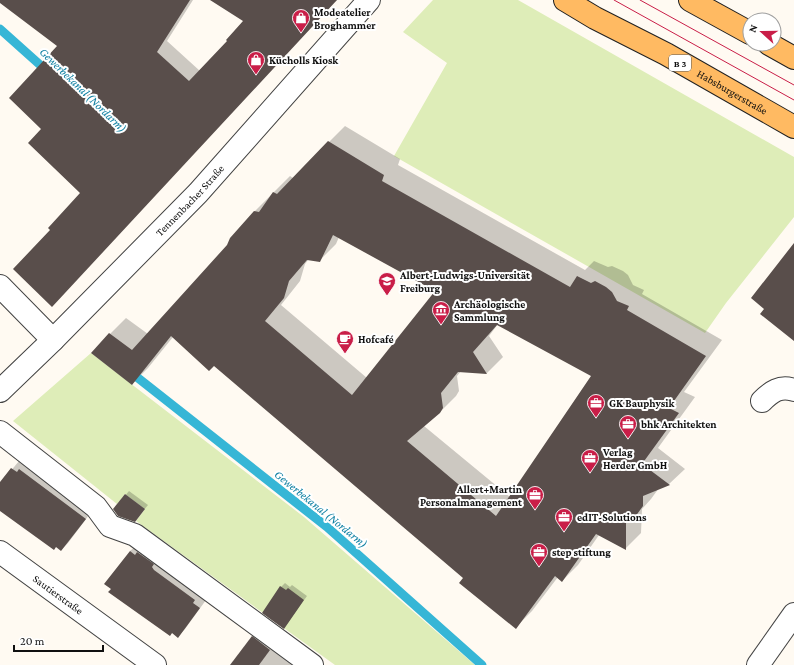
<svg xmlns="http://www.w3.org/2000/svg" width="794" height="665" font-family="'Crimson Pro',serif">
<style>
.park{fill:#deedb8}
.shadow{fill:#0003;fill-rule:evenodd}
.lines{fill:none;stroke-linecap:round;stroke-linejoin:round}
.stream{stroke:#36b6d6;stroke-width:9}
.building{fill:#594e4b;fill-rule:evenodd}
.minor-casing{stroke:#434343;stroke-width:24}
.major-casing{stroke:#212121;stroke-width:24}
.minor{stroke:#fff;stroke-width:22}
.major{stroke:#ffba62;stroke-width:22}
.tram{stroke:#c91e48;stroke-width:1}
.labels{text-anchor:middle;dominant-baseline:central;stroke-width:4;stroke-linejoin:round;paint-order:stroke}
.shield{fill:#fff;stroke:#585858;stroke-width:1}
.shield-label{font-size:10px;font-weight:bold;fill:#101010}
.poi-label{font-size:11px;font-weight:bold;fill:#101010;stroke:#fff;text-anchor:start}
.street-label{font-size:11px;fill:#101010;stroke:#fff}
.water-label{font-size:12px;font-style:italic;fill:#1080a2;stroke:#fff}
</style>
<rect width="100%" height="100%" fill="#fffaf2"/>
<!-- park -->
<g class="park">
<polygon points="433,0 518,0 794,157 794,217 726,303 705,333 394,156 447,63 403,32"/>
<polygon points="91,353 304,517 475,665 335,665 136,521 145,509 125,494 117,504 13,421"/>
</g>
<!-- shadow -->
<g class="shadow">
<polygon points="0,0 193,0 167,41 200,71 228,41 245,20 212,0 337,0 51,230 82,193 43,129 59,46 0,2"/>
<path d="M345,126L400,159L398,165L585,270L594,261L608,267L612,266L623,271L628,275L633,285L644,290L642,294L722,340L684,392L695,397L658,448L685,469L669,484L659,488L651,499L642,509L641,533L625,549L599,535L578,565L562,581L558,577L532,611L516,627L464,578L214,364L173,337L148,368L132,384L110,334L126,318L148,334L228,246L255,211L290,176L293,178ZM339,237L437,291L367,378L281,305L300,281L305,264L309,259L320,260L336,244ZM498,324L592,375L510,497L424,426L440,412L456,396L459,391L457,376L461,371L487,373L503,357L489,336Z"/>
<polygon points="19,461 92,511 68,543 61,550 0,509 0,484"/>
<polygon points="129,491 148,505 138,517 114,509"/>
<polygon points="138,544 206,600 185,629 178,636 173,632 170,635 130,551"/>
<polygon points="285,583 290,587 292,585 307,596 287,624 281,587"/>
<polygon points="260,630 299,665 231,665 252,637"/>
</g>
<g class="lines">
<!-- stream -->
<g class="stream">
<polyline points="0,29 48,72"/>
<polyline points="138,378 327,527 482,665"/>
</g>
</g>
<!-- building -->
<g class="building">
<polygon points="0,0 190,0 157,52 189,81 227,41 226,40 243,21 210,0 337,0 52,307 13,269 50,230 48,228 80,193 28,143 41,129 9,98 57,46 0,3"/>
<path d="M328,141L384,175L382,181L570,287L577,276L591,283L595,281L606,287L612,292L617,301L629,306L627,310L706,356L669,408L679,413L642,464L670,485L643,496V506L635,517L626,520V550L596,534L562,582L555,576L516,629L459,583L463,578L214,366L209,371L171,336L132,385L91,353L109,333L132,350L227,245L230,238L254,211L259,212L273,192L277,194ZM333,235L435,291L352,395L265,321L284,298L289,281L307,260L320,262ZM497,325L591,376L496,516L407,441L440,413L443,408L441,393L458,372L487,374L473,352Z"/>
<polygon points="794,243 794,341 760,314 764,309 751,298"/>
<polygon points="11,468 17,472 19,469 86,519 61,551 56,547 54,550 0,511 0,482"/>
<polygon points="125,494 145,509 135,522 118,516 113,509"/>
<polygon points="130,551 135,555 137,552 154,564 152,567 154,570 195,600 193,603 200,608 178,638 172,633 170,636 108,592 111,589 104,584"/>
<polygon points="280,586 286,590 288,588 304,600 284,629 262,613"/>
<polygon points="252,636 270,650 259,665 230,665"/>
</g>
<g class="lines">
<defs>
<g id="minor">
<polyline points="0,286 53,340"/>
<path id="s1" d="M0,391L53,340L198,193L369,0"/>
<path d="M762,401C771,392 780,385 794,390"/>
<polyline points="0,432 96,507 110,526 135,535 312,665"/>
<path id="s2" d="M0,552L155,665"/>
<polyline points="758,665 794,614"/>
</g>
<g id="major">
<path id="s3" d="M565,0L595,18L666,54L794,127"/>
<polyline points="690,0 750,33"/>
<polyline points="769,44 794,58"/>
</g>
</defs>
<!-- minor casing -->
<use href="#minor" class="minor-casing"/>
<!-- major casing -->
<use href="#major" class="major-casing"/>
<!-- minor -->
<use href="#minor" class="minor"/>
<!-- major -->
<use href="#major" class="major"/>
<!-- tram -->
<g class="tram">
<polyline points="614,0 794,100"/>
<polyline points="640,0 794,85"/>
</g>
</g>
<!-- icons -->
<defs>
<symbol id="shop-pin" viewBox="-11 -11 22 30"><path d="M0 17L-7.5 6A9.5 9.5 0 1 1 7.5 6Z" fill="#c91e48" stroke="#fff"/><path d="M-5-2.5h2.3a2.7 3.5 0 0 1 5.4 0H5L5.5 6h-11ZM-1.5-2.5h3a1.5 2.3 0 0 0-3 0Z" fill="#fff"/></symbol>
<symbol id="university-pin" viewBox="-11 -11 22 30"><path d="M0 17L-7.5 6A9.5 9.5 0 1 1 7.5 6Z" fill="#c91e48" stroke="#fff"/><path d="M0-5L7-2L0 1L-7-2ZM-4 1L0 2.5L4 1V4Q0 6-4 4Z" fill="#fff"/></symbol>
<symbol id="museum-pin" viewBox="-11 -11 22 30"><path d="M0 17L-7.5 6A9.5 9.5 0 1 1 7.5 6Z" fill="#c91e48" stroke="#fff"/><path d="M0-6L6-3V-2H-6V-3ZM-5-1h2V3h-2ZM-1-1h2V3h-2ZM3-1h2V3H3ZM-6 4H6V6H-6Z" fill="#fff"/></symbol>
<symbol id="cafe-pin" viewBox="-11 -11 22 30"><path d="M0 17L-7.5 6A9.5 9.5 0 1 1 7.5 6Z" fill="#c91e48" stroke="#fff"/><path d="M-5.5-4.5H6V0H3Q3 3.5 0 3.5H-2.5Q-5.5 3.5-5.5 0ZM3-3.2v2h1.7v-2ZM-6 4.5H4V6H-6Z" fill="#fff"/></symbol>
<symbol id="office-pin" viewBox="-11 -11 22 30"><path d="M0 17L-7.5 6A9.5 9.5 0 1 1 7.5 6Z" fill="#c91e48" stroke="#fff"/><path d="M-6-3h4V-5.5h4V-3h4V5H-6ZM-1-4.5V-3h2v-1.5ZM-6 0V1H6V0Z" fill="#fff"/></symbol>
</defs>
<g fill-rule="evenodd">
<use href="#shop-pin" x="291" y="8" width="20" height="27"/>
<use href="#shop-pin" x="246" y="50" width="20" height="27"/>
<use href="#university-pin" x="377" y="271" width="20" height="27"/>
<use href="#museum-pin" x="431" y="300" width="20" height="27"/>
<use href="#cafe-pin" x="335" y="329" width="20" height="27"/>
<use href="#office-pin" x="586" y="393" width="20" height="27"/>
<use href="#office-pin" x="618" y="414" width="20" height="27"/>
<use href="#office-pin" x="580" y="448" width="20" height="27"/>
<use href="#office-pin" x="525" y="485" width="20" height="27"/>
<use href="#office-pin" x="554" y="507" width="20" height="27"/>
<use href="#office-pin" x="529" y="542" width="20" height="27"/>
</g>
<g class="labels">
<!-- shield labels -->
<rect class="shield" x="669" y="55" width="22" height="16" rx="3"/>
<g class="shield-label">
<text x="680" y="63">B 3</text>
</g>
<!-- poi labels -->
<g class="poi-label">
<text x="314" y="12">Modeatelier<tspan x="314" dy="13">Broghammer</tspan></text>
<text x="269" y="60">Kücholls Kiosk</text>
<text x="400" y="275">Albert-Ludwigs-Universität<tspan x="400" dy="13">Freiburg</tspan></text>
<text x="454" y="304">Archäologische<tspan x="454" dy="13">Sammlung</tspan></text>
<text x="358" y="339">Hofcafé</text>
<text x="609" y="403">GK Bauphysik</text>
<text x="641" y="424">bhk Architekten</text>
<text x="603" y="452">Verlag<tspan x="603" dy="13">Herder GmbH</tspan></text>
<text x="522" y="489" text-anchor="end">Allert+Martin<tspan x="522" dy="13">Personalmanagement</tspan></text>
<text x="577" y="517">edIT-Solutions</text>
<text x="552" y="552">step stiftung</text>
</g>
<!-- street labels -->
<g class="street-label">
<text stroke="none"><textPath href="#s3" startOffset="191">Habsburgerstraße</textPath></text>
<text stroke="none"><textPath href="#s1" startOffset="269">Tennenbacher Straße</textPath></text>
<text stroke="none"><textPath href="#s2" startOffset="72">Sautierstraße</textPath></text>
</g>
<!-- water labels -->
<g class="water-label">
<text transform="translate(83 90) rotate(44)">Gewerbekanal (Nordarm)</text>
<text transform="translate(321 509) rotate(39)">Gewerbekanal (Nordarm)</text>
</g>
</g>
<!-- north arrow -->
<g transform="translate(762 32) rotate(291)"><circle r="19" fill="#ffffff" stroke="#9f9f9f"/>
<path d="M0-3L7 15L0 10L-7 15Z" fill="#c91e48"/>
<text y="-6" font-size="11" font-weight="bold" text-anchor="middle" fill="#101010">N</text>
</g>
<!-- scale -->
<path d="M14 645v6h89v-6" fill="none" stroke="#101010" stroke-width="2"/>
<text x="20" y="645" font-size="12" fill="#101010" stroke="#ffffff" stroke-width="3" paint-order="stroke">20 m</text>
</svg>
